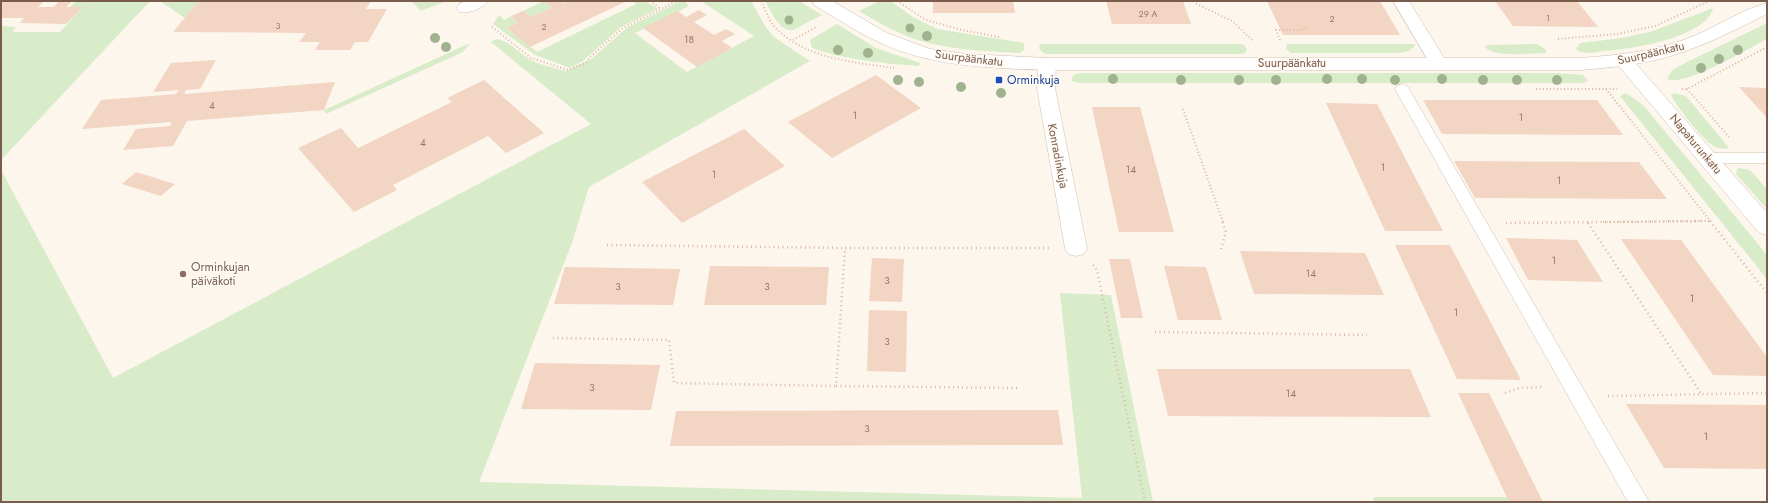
<svg xmlns="http://www.w3.org/2000/svg" width="1768" height="503" font-family="Jost,sans-serif">
<style>
.green{fill:#d8ecc9}
.building{fill:#f3d5c3}
.lines{fill:none;stroke-linecap:round;stroke-linejoin:round}
.service-casing{stroke:#d1beb0;stroke-width:1}
.minor-casing{stroke:#d1beb0;stroke-width:1}
.tertiary-casing{stroke:#d1beb0;stroke-width:1}
.path-far1{stroke:#d9b8a5;stroke-width:2;stroke-dasharray:1 2.5;stroke-linecap:butt}
.path{stroke:#d9b8a5;stroke-width:2.5;stroke-dasharray:1 3.5;stroke-linecap:butt}
.service{fill:#fff;fill-rule:evenodd}
.minor{fill:#fff;fill-rule:evenodd}
.tertiary{fill:#fff;fill-rule:evenodd}
.tree{fill:#a0b28e}
.transit-dot{fill:#1a4fb4;stroke:#fffaf3;stroke-width:1.5}
.education-dot{fill:#8d6e63;stroke:#fffaf3;stroke-width:1.5}
.labels{text-anchor:middle;dominant-baseline:central;stroke-width:3;stroke-linejoin:round;paint-order:stroke}
.far-number-label{font-size:9px;fill:#987a6a}
.number-label{font-size:10px;fill:#987a6a}
.street-label{font-size:12px;fill:#7a5c4d;stroke:#fffaf3}
.transit-label{font-size:12px;fill:#164399;stroke:#fffaf3;text-anchor:start}
.education-label{font-size:12px;fill:#785e54;stroke:#fffaf3;text-anchor:start}
</style>
<rect width="100%" height="100%" fill="#fdf6ec"/>
<!-- green -->
<g class="green">
<polygon points="76,1 150,1 1,160 1,26 16,27 12,32 60,32 83,7 70,7"/>
<polygon points="160,1 199,1 185,18"/>
<polygon points="411,1 446,1 421,11"/>
<polygon points="544,1 552,8 531,17 523,11"/>
<polygon points="632,1 645,1 658,9 621,27 583,61 570,68 535,55 493,24 499,15 504,20 511,16 518,23 507,28 537,52 636,4"/>
<path d="M681,1H684L689,6L635,33L687,72L754,36L701,1H751L765,26L774,37L810,61L589,187L573,240L479,482L1082,498L1060,293L1111,295L1153,502H1V170L113,378L591,124L491,42L496,39C511,41 521,56 535,62C545,66 556,68 566,71L591,59L628,27Z"/>
<path d="M765,1H799L822,15L793,30C779,32 772,12 765,1Z"/>
<path d="M880,1L892,2L913,17L937,29L1024,43C1025,49 1024,51 1019,53C983,51 944,50 909,37C892,30 875,21 859,11Z"/>
<path d="M1713,8C1706,38 1631,49 1605,51C1595,52 1582,56 1575,48L1578,47V45L1581,43L1621,38L1650,32Z"/>
<path d="M1767,23V39C1747,49 1686,87 1667,79L1672,70L1679,66Z"/>
<path d="M837,24L876,48L920,63L919,66C888,64 840,59 812,48L810,40Z"/>
<polygon points="470,43 463,52 326,114 324,110"/>
<polygon points="1040,44 1243,44 1247,49 1245,53 1240,54 1047,54 1044,53 1039,49"/>
<polygon points="1287,44 1415,44 1415,46 1409,51 1399,53 1291,53 1286,49"/>
<path d="M1537,44L1545,49L1547,53C1533,53 1493,58 1485,47L1486,45Z"/>
<polygon points="1080,73 1557,73 1583,75 1588,80 1587,82 1581,83 1080,83 1071,81 1073,75"/>
<polygon points="1626,93 1644,106 1767,255 1767,279 1620,96"/>
<path d="M1674,93L1686,96L1729,148C1723,150 1716,148 1711,144C1701,137 1676,106 1671,95Z"/>
<polygon points="1739,168 1750,170 1767,189 1767,209 1736,174 1737,169"/>
<polygon points="1375,497 1507,497 1509,502 1374,502 1373,499"/>
</g>
<!-- building -->
<g class="building">
<polygon points="14,1 43,2 38,7 54,7 59,1 72,1 66,7 83,7 66,24 20,23 24,18 1,18 1,2"/>
<polygon points="199,1 371,1 366,9 387,9 368,42 355,42 350,50 315,50 320,42 299,42 306,33 173,32"/>
<polygon points="544,1 561,1 563,3 567,1 627,1 530,47 507,28 518,23 511,16 523,11 531,17 552,8"/>
<polygon points="933,1 1013,1 1015,13 933,13"/>
<polygon points="1106,1 1183,1 1191,24 1112,24"/>
<polygon points="1267,1 1380,1 1400,35 1283,35"/>
<polygon points="1495,1 1577,1 1598,27 1513,26"/>
<polygon points="699,10 707,15 694,22 714,35 726,29 735,34 722,41 732,48 697,67 643,28 678,11 686,17"/>
<polygon points="216,60 200,89 186,90 184,94 335,82 324,110 187,121 173,146 123,150 136,129 170,126 172,122 82,129 101,100 176,94 179,90 153,92 171,63"/>
<polygon points="876,75 921,108 832,158 788,122"/>
<polygon points="484,80 544,133 506,153 488,136 393,185 397,190 354,212 298,148 341,128 358,148 452,102 447,98"/>
<polygon points="1739,87 1767,88 1767,118"/>
<polygon points="1423,100 1597,100 1623,135 1442,134"/>
<polygon points="1326,103 1377,104 1443,231 1385,231"/>
<polygon points="1092,107 1140,107 1174,232 1119,232"/>
<polygon points="744,129 785,166 682,223 642,182"/>
<polygon points="1454,161 1639,162 1667,199 1475,198"/>
<polygon points="136,172 175,184 161,196 122,184"/>
<polygon points="1506,238 1577,240 1603,282 1528,280"/>
<polygon points="1621,239 1681,240 1767,357 1767,376 1713,375"/>
<polygon points="1395,245 1450,245 1521,380 1457,379"/>
<polygon points="1240,251 1365,253 1384,295 1254,294"/>
<polygon points="872,258 904,259 902,302 869,301"/>
<polygon points="1109,259 1130,259 1143,318 1121,318"/>
<polygon points="710,266 829,267 826,305 704,305"/>
<polygon points="1164,266 1206,267 1222,320 1178,320"/>
<polygon points="565,267 680,269 673,305 554,304"/>
<polygon points="869,310 907,311 906,372 867,371"/>
<polygon points="535,363 660,365 651,410 521,409"/>
<polygon points="1157,369 1410,369 1431,417 1168,416"/>
<polygon points="1458,393 1489,393 1543,502 1509,502"/>
<polygon points="1626,404 1767,405 1767,469 1664,468"/>
<polygon points="1058,410 1063,445 670,446 676,411"/>
</g>
<g class="lines">
<defs>
<g id="service">
<polygon points="1402,84 1407,86 1409,89 1649,502 1628,502 1395,89 1397,86"/>
<polygon points="1708,153 1767,153 1767,163 1708,163 1703,162 1700,158 1703,154"/>
</g>
<g id="minor">
<path d="M466,1H488C483,9 468,14 459,12L457,8L459,4Z"/>
<polygon points="1393,1 1409,1 1447,63 1444,67 1438,69 1432,67"/>
<polygon points="1624,55 1630,57 1767,213 1767,235 1759,233 1618,65 1615,61 1618,57"/>
<polygon points="1047,58 1053,60 1056,64 1055,88 1087,248 1084,254 1076,256 1068,254 1065,248 1037,88 1038,64 1041,60"/>
</g>
<path id="tertiary" d="M812,1H832L887,33L930,49L967,54L1047,58H1581C1620,55 1658,51 1694,36C1718,26 1743,9 1767,3V14C1739,28 1712,42 1683,52C1650,64 1615,67 1581,70H1047C991,68 934,67 883,44C858,33 836,18 814,5Z"/>
</defs>
<!-- service casing -->
<use href="#service" class="service-casing"/>
<!-- minor casing -->
<use href="#minor" class="minor-casing"/>
<!-- tertiary casing -->
<use href="#tertiary" class="tertiary-casing"/>
<!-- path-far1 -->
<g class="path-far1">
<polyline points="650,1 661,9"/>
<path d="M761,1C765,9 768,19 774,26C804,59 853,62 894,68"/>
<polyline points="897,1 926,20 962,30 999,37"/>
<polyline points="1194,1 1195,3 1232,21 1252,40"/>
<polyline points="492,27 531,58 568,70 586,63 590,57 623,28 677,1"/>
<polyline points="1558,39 1617,34 1655,26 1709,1"/>
<polyline points="793,40 816,27"/>
<polyline points="1280,40 1276,30 1300,30 1309,27"/>
<polyline points="1536,89 1617,89"/>
<polyline points="1606,89 1711,222"/>
<polyline points="1682,89 1687,89 1767,47"/>
<polyline points="1687,89 1729,137"/>
<polyline points="1183,109 1223,222"/>
<polyline points="1603,222 1709,221"/>
</g>
<!-- path -->
<g class="path">
<polyline points="1710,221 1767,293"/>
<polyline points="1506,223 1704,221"/>
<polyline points="1588,223 1702,395"/>
<polyline points="607,245 845,248"/>
<polyline points="1221,249 1226,232 1222,221"/>
<polyline points="1093,265 1097,270 1145,502"/>
<polyline points="1155,332 1367,335"/>
<polyline points="553,338 669,340 674,383 836,386"/>
<polyline points="1017,388 836,386 845,248 1049,248"/>
<polyline points="1505,393 1519,388 1543,387"/>
<polyline points="1608,396 1767,393"/>
</g>
<!-- service -->
<use href="#service" class="service"/>
<!-- minor -->
<use href="#minor" class="minor"/>
<!-- tertiary -->
<use href="#tertiary" class="tertiary"/>
</g>
<!-- trees -->
<g class="tree">
<circle cx="789" cy="20" r="4.5"/>
<circle cx="910" cy="28" r="4.5"/>
<circle cx="927" cy="36" r="5"/>
<circle cx="435" cy="38" r="5"/>
<circle cx="446" cy="47" r="5"/>
<circle cx="838" cy="50" r="5"/>
<circle cx="1738" cy="50" r="5"/>
<circle cx="868" cy="53" r="5"/>
<circle cx="1719" cy="59" r="5"/>
<circle cx="1701" cy="68" r="5"/>
<circle cx="1113" cy="79" r="5"/>
<circle cx="1327" cy="79" r="5"/>
<circle cx="1362" cy="79" r="5"/>
<circle cx="1442" cy="79" r="5"/>
<circle cx="898" cy="80" r="5"/>
<circle cx="1181" cy="80" r="5"/>
<circle cx="1239" cy="80" r="5"/>
<circle cx="1276" cy="80" r="5"/>
<circle cx="1395" cy="80" r="5"/>
<circle cx="1483" cy="80" r="5"/>
<circle cx="1517" cy="80" r="5"/>
<circle cx="1557" cy="80" r="5"/>
<circle cx="919" cy="82" r="5"/>
<circle cx="961" cy="87" r="5"/>
<circle cx="1001" cy="93" r="5"/>
</g>
<!-- markers -->
<rect class="transit-dot" x="995" y="76" width="8" height="8" rx="2"/>
<circle class="education-dot" cx="183" cy="274" r="4"/>
<g class="labels">
<!-- far-number labels -->
<g class="far-number-label">
<text x="1148" y="13">29 A</text>
<text x="1548" y="17">1</text>
<text x="1332" y="18">2</text>
<text x="278" y="25">3</text>
<text x="544" y="26">2</text>
</g>
<!-- number labels -->
<g class="number-label">
<text x="689" y="39">18</text>
<text x="212" y="105">4</text>
<text x="855" y="115">1</text>
<text x="1521" y="117">1</text>
<text x="423" y="142">4</text>
<text x="1383" y="167">1</text>
<text x="1131" y="169">14</text>
<text x="714" y="174">1</text>
<text x="1559" y="180">1</text>
<text x="1554" y="260">1</text>
<text x="1311" y="273">14</text>
<text x="887" y="280">3</text>
<text x="618" y="286">3</text>
<text x="767" y="286">3</text>
<text x="1692" y="298">1</text>
<text x="1456" y="312">1</text>
<text x="887" y="341">3</text>
<text x="592" y="387">3</text>
<text x="1291" y="393">14</text>
<text x="867" y="428">3</text>
<text x="1706" y="436">1</text>
</g>
<!-- street labels -->
<g class="street-label">
<text transform="translate(1651 53) rotate(-13)">Suurpäänkatu</text>
<text transform="translate(969 58) rotate(7)">Suurpäänkatu</text>
<text x="1292" y="63">Suurpäänkatu</text>
<text transform="translate(1696 144) rotate(50)">Napaturunkatu</text>
<text transform="translate(1058 156) rotate(79)">Konradinkuja</text>
</g>
<!-- transit labels -->
<g class="transit-label">
<text x="1007" y="80">Orminkuja</text>
</g>
<!-- education labels -->
<g class="education-label">
<text x="191" y="267">Orminkujan<tspan x="191" dy="14">päiväkoti</tspan></text>
</g>
</g>
<!-- border -->
<rect width="1768" height="503" fill="none" stroke="#7a5c4d" stroke-width="4"/>
</svg>
